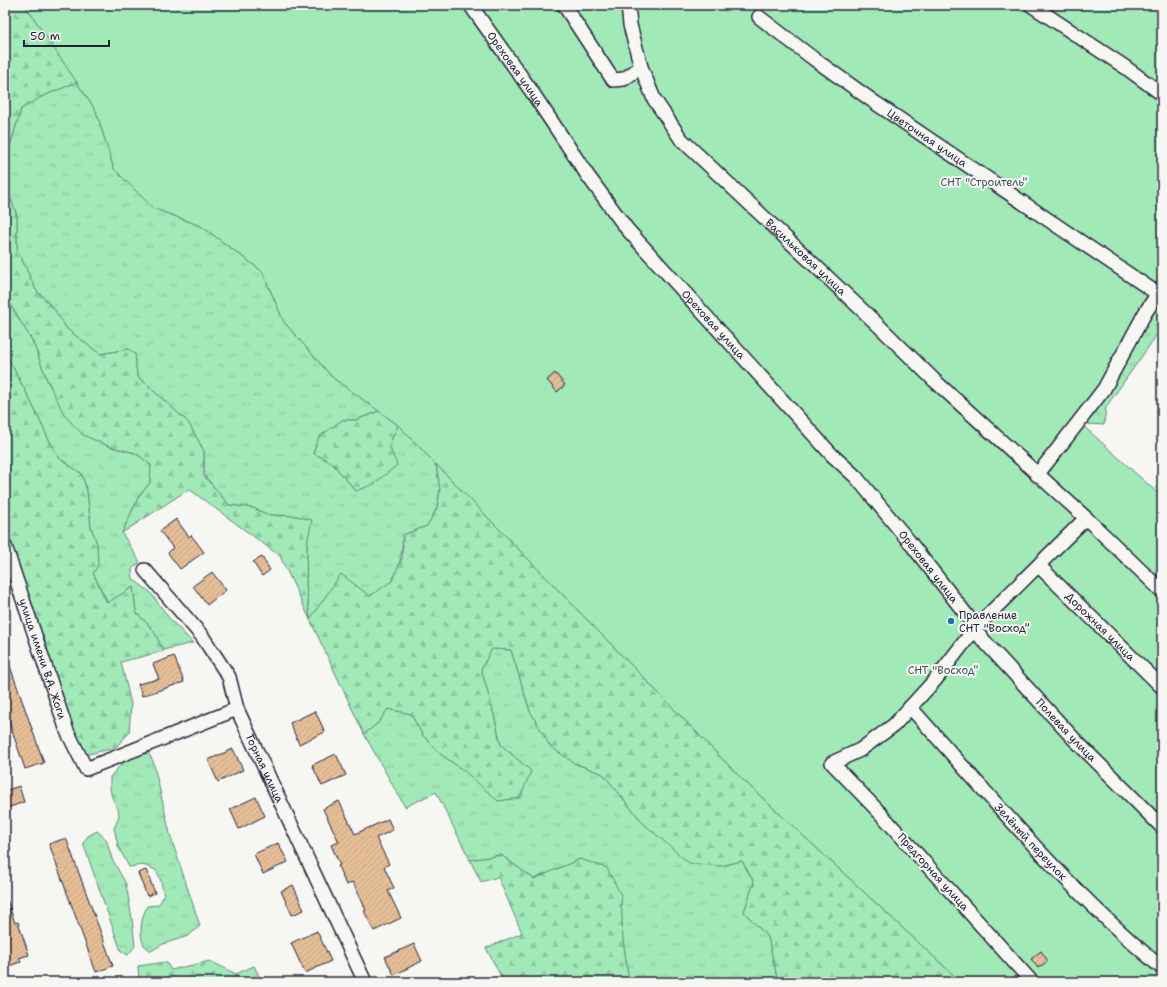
<svg xmlns="http://www.w3.org/2000/svg" width="1167" height="987" font-family="'Shantell Sans',sans-serif">
<style>
.grass{fill:url(#grass-tufts);stroke:#62867a}
.forest{fill:url(#forest-firs);stroke:#62867a}
.garden{fill:#a1eab8;stroke:#62867a}
.building{fill:url(#building-hatch);stroke:#22223b}
.lines{fill:none;stroke-linecap:round;stroke-linejoin:round}
.minor-casing{stroke:#22223b;stroke-width:16}
.minor{stroke:#f6f6f2;stroke-width:13}
.poi-dot{fill:#1f6fb2;stroke:#f6f6f2;stroke-width:1.5}
.labels{text-anchor:middle;dominant-baseline:central;stroke-width:4;stroke-linejoin:round;paint-order:stroke}
.street-label{font-size:11px;fill:#22223b;stroke:#f6f6f2}
.park-label{font-size:11px;fill:#42545a;stroke:#f6f6f2}
.poi-label{font-size:11px;fill:#22223b;stroke:#f6f6f2;text-anchor:start}
</style>
<defs>
<pattern id="grass-tufts" width="24" height="20" patternUnits="userSpaceOnUse"><rect width="24" height="20" fill="#a1eab8"/><path d="M3 7l-1-3M5 7V3M7 7l1-3M15 17l-1-3M17 17v-4M19 17l1-3" fill="none" stroke="#8ac89f"/></pattern>
<pattern id="forest-firs" width="22" height="20" patternUnits="userSpaceOnUse"><rect width="22" height="20" fill="#a1eab8"/><path d="M5 1l3.5 6h-7zM16 11l3.5 6h-7z" fill="#8ac89f"/></pattern>
<pattern id="building-hatch" width="6" height="6" patternUnits="userSpaceOnUse"><rect width="6" height="6" fill="#e5be96"/><path d="M-1 1l2-2M0 6l6-6M5 7l2-2" fill="none" stroke="#c4a382"/></pattern>
</defs>
<rect width="100%" height="100%" fill="#f6f6f2"/>
<filter id="ink" filterUnits="userSpaceOnUse"><feTurbulence type="fractalNoise" baseFrequency=".025" numOctaves="2"/><feDisplacementMap in="SourceGraphic" scale="8" xChannelSelector="R" yChannelSelector="G"/><feConvolveMatrix kernelMatrix="1 2 1 2 8 2 1 2 1" color-interpolation-filters="sRGB"/></filter>
<g filter="url(#ink)">
<!-- grass -->
<g class="grass">
<path d="M77,82L96,111L114,169L153,208L201,226L262,271L284,322L333,378L379,411L356,420H342L313,453L332,463L356,491L389,445L398,425L436,464L440,489L437,508L427,526L403,535C402,552 401,564 393,579C384,594 328,613 310,620L306,585L307,543L311,520L296,516L269,515L253,508L229,505L204,475V451L188,422L137,376L129,349L100,354L67,329L54,309L36,290L17,249V216L5,182L6,160L21,109L41,97Z"/>
<polygon points="1162,291 1162,325 1152,342 1106,407 1104,425 1086,424 1083,421"/>
<polygon points="5,296 32,340 48,382 111,447 136,453 151,465 150,483 139,496 122,533 140,562 132,569 133,579 150,592 169,618 193,643 163,650 153,630 136,612 133,587 108,603 93,573 97,544 91,527 87,492 82,474 59,458 48,438 31,402 5,352"/>
<polygon points="492,649 511,650 530,711 574,763 603,774 644,824 720,866 742,861 754,882 744,912 768,937 778,982 629,982 623,940 580,859 534,879 501,855 470,860 436,792 405,807 364,734 378,723 388,709 411,714 422,734 439,753 463,770 531,771 501,745 492,707 481,669"/>
<path d="M147,751L153,761L171,838L200,926L188,936L163,944L151,951C149,949 145,947 144,945C138,933 142,917 147,906L158,905L164,896L161,881L156,870L143,865L129,867L118,846L114,828C124,809 116,810 111,794C110,789 110,782 110,777C121,764 129,754 147,751Z"/>
<polygon points="97,831 106,839 112,859 126,884 132,919 135,946 128,955 121,951 83,843 88,836"/>
<polygon points="254,966 262,982 240,982 236,974"/>
</g>
<!-- forest -->
<g class="forest">
<polygon points="5,5 25,5 77,82 41,97 21,109 6,160 5,182 17,216 17,249 36,290 54,309 67,329 100,354 129,349 135,354 137,376 188,422 204,451 204,476 229,505 253,508 269,515 296,516 312,520 307,543 306,585 310,619 341,574 370,596 392,581 402,558 403,535 427,526 437,508 440,489 436,464 740,777 961,982 778,982 768,937 744,912 754,882 742,861 720,866 689,863 644,824 603,774 574,763 550,746 530,711 511,650 492,649 481,669 492,707 501,745 531,771 520,798 498,801 463,770 439,753 422,734 411,714 388,709 378,723 364,734 280,556 189,489 122,533 139,496 150,483 151,465 136,453 111,447 83,435 65,416 48,382 32,340 5,296"/>
<polygon points="5,352 31,402 48,438 59,458 82,474 87,492 91,527 97,544 98,566 93,573 107,603 133,587 136,612 153,630 164,651 121,662 131,704 129,733 115,748 84,755 75,739 46,661 5,537"/>
<polygon points="379,411 398,425 389,445 397,465 374,484 356,491 332,463 313,453 319,437 342,420 356,420"/>
<polygon points="501,855 534,879 580,859 607,868 621,895 623,940 629,982 504,982 486,948 522,933 498,877 481,882 470,860"/>
<polygon points="210,961 236,974 240,982 139,982 138,966 166,962 171,970"/>
</g>
<!-- garden -->
<polygon class="garden" points="25,5 1162,5 1162,287 1079,422 1162,497 1162,982 961,982 740,777 398,425 333,378 284,322 262,271 201,226 153,208 114,169 96,111"/>
<!-- building -->
<g class="building">
<polygon points="555,373 565,385 557,392 547,380"/>
<polygon points="176,519 189,537 191,535 204,552 180,569 168,553 173,548 160,531"/>
<polygon points="262,557 270,570 262,576 253,562"/>
<polygon points="212,572 226,590 207,605 193,586"/>
<polygon points="5,655 6,655 44,763 25,769 5,710"/>
<polygon points="174,656 184,682 142,696 138,684 159,679 153,664"/>
<polygon points="315,711 325,732 299,744 290,723"/>
<polygon points="233,749 243,770 218,782 208,760"/>
<polygon points="336,754 346,775 322,786 312,765"/>
<polygon points="19,786 24,802 5,809 5,791"/>
<polygon points="256,797 265,816 239,829 230,809"/>
<polygon points="339,801 355,834 388,819 393,830 376,838 389,864 384,867 394,888 388,891 401,918 374,931 364,911 366,910 353,882 346,885 338,866 340,865 331,845 339,842 323,809"/>
<polygon points="66,838 113,966 96,972 49,844"/>
<polygon points="278,843 288,862 263,874 254,854"/>
<polygon points="146,870 155,893 147,896 138,873"/>
<polygon points="293,885 304,910 292,915 281,891"/>
<polygon points="5,900 7,900 15,923 18,922 29,955 19,958 21,962 5,967"/>
<polygon points="317,931 331,961 305,973 291,943"/>
<polygon points="414,944 422,961 394,975 385,957"/>
<polygon points="1041,951 1048,961 1038,968 1031,959"/>
</g>
<g class="lines">
<defs>
<g id="minor">
<polyline points="564,5 613,80 624,79 641,67"/>
<path id="s1" d="M628,5L630,25L641,67L654,99L681,139L877,324L935,381L1086,518L1162,591"/>
<polyline points="1031,5 1125,67 1162,94"/>
<path id="s2" d="M471,6L530,89L588,176L627,229L832,455L856,477L908,540L976,627"/>
<path id="s3" d="M759,17L814,59L877,104L1158,294"/>
<polyline points="1037,475 1060,446 1104,389 1145,313 1162,287"/>
<path id="s4" d="M5,546L67,731L86,769L237,709"/>
<path id="s5" d="M1039,566L1162,687"/>
<path id="s6" d="M145,570L202,636L229,677L237,709L365,982"/>
<path id="s7" d="M974,630L1074,739L1162,827"/>
<path id="s8" d="M910,707C991,797 1068,891 1162,968"/>
<polyline points="1032,982 882,815 832,763 860,750 894,725 936,679 976,627 1086,518"/>
</g>
</defs>
<!-- minor casing -->
<use href="#minor" class="minor-casing"/>
<!-- minor -->
<use href="#minor" class="minor"/>
</g>
</g>
<!-- markers -->
<circle class="poi-dot" cx="951" cy="621" r="4"/>
<g class="labels">
<!-- street labels -->
<g class="street-label">
<text stroke="none"><textPath href="#s2" startOffset="77">Ореховая улица</textPath></text>
<text stroke="none"><textPath href="#s3" startOffset="207">Цветочная улица</textPath></text>
<text stroke="none"><textPath href="#s1" startOffset="318">Васильковая улица</textPath></text>
<text stroke="none"><textPath href="#s2" startOffset="401">Ореховая улица</textPath></text>
<text stroke="none"><textPath href="#s2" startOffset="725">Ореховая улица</textPath></text>
<text stroke="none"><textPath href="#s5" startOffset="86">Дорожная улица</textPath></text>
<text stroke="none"><textPath href="#s4" startOffset="119">улица имени В.А. Жоги</textPath></text>
<text stroke="none"><textPath href="#s7" startOffset="136">Полевая улица</textPath></text>
<text stroke="none"><textPath href="#s6" startOffset="235">Горная улица</textPath></text>
<text stroke="none"><textPath href="#s8" startOffset="181">Зелёный переулок</textPath></text>
<text transform="translate(933 872) rotate(48)">Предгорная улица</text>
</g>
<!-- park labels -->
<g class="park-label">
<text x="984" y="182">СНТ "Строитель"</text>
<text x="943" y="670">СНТ "Восход"</text>
</g>
<!-- poi labels -->
<g class="poi-label">
<text x="959" y="615">Правление<tspan x="959" dy="13">СНТ "Восход"</tspan></text>
</g>
</g>
<!-- margin -->
<rect width="1167" height="987" fill="none" stroke="#f6f6f2" stroke-width="20"/>
<rect x="10" y="10" width="1147" height="967" fill="none" stroke="#22223b" stroke-width="1.5" filter="url(#ink)"/>
<!-- scale -->
<path d="M24 40v6h85v-6" fill="none" stroke="#22223b" stroke-width="2"/>
<text x="30" y="40" font-size="12" fill="#22223b" stroke="#f6f6f2" stroke-width="3" paint-order="stroke">50 m</text>
</svg>
